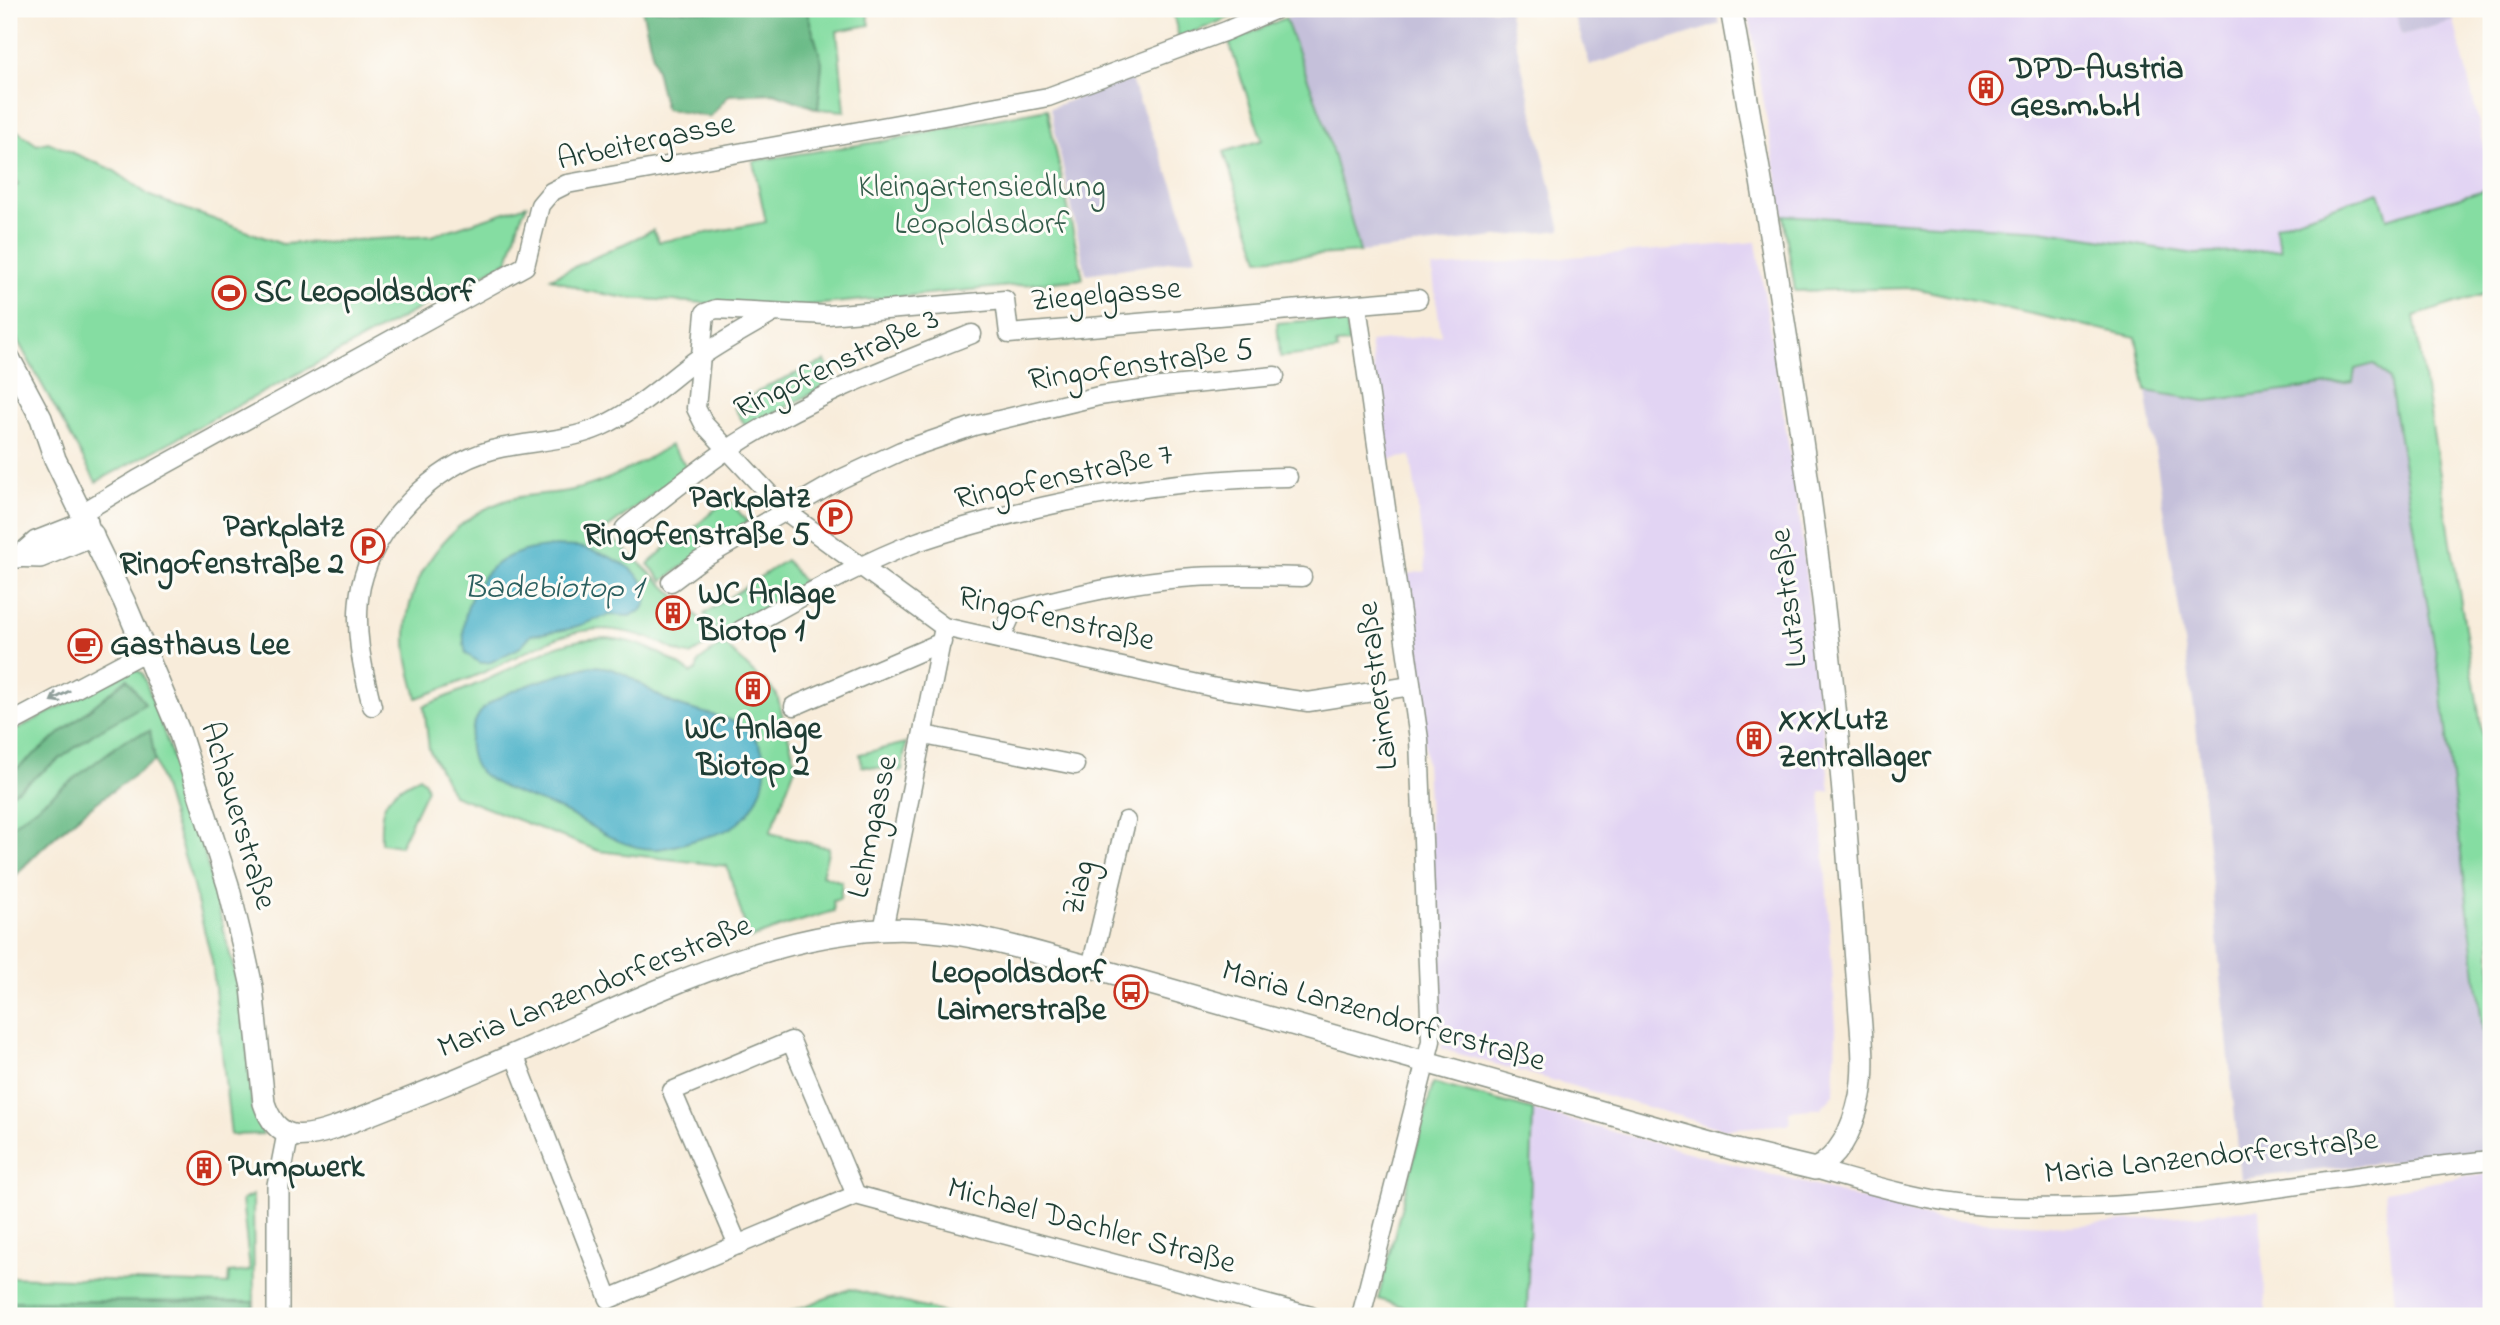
<svg xmlns="http://www.w3.org/2000/svg" width="2500" height="1325" font-family="'Indie Flower',sans-serif">
<style>
.built{fill:#e2d4f3}
.industrial{fill:#c5c0da}
.green{fill:#85dda2;stroke:#528d6b;stroke-width:2}
.forest{fill:#6cbc88;stroke:#467c5e;stroke-width:2}
.water{fill:#4ab1c8;stroke:#34777e;stroke-width:2}
.lines{fill:none;stroke-linecap:round;stroke-linejoin:round}
.minor-casing{stroke:#8c9487;stroke-width:21}
.tertiary-casing{stroke:#8c9487;stroke-width:24}
.minor{stroke:#fff;stroke-width:18}
.tertiary{stroke:#fff;stroke-width:21}
.oneway{stroke:#8f9e9a}
.labels{text-anchor:middle;dominant-baseline:central;stroke-width:6;stroke-linejoin:round;paint-order:stroke}
.poi-label{font-size:32px;font-weight:bold;fill:#1f3d34;stroke:#fdfcf7;text-anchor:start}
.street-label{font-size:32px;fill:#1f3d34;stroke:#fdfcf7}
.park-label{font-size:32px;fill:#335d4a;stroke:#fdfcf7}
.water-label{font-size:33px;font-style:italic;fill:#2c6060;stroke:#fdfcf7}
</style>
<rect width="100%" height="100%" fill="#fdfcf7"/>
<filter id="ink" filterUnits="userSpaceOnUse"><feTurbulence type="fractalNoise" baseFrequency=".0143" numOctaves="2"/><feDisplacementMap in="SourceGraphic" scale="14" xChannelSelector="R" yChannelSelector="G"/><feConvolveMatrix kernelMatrix="1 2 1 2 8 2 1 2 1" color-interpolation-filters="sRGB"/></filter>
<filter id="wash" filterUnits="userSpaceOnUse"><feTurbulence type="fractalNoise" baseFrequency=".00686" numOctaves="4" result="noise"/><feDisplacementMap in="SourceGraphic" scale="28" xChannelSelector="R" yChannelSelector="G"/><feGaussianBlur stdDeviation="1.57" result="paint"/><feColorMatrix in="noise" values="0 0 0 0 0 0 0 0 0 0 0 0 0 0 0 0 0 1.4 0 .05"/><feComposite in="paint" operator="in"/></filter>
<g filter="url(#wash)">
<rect width="100%" height="100%" fill="#f8ecda"/>
<!-- built -->
<g class="built">
<polygon points="1748,9 2395,9 2402,35 2454,21 2491,173 2491,188 2386,218 2379,193 2275,226 2281,250 2195,254 2041,230 1783,215"/>
<polygon points="1756,242 1798,504 1830,791 1820,791 1836,1027 1834,1094 1821,1108 1789,1111 1790,1124 1724,1129 1442,1049 1425,746 1402,575 1426,571 1411,456 1386,460 1370,342 1441,335 1432,268"/>
<polygon points="1533,1110 1940,1220 2070,1226 2259,1209 2266,1316 1509,1316 1527,1310"/>
<polygon points="2491,1172 2491,1316 2396,1316 2385,1191"/>
</g>
<!-- industrial -->
<g class="industrial">
<polygon points="1304,9 1508,9 1561,230 1360,252 1325,125 1285,18"/>
<polygon points="1572,9 1715,9 1720,24 1590,65"/>
<polygon points="2395,9 2451,9 2454,21 2402,35"/>
<polygon points="1130,78 1175,190 1196,258 1086,274 1050,108"/>
<polygon points="2375,363 2389,379 2439,672 2491,1098 2491,1150 2241,1179 2195,715 2146,391 2206,401 2353,382 2354,369"/>
</g>
<!-- green -->
<g class="green">
<polygon points="806,9 866,9 870,25 837,31 845,111 818,109 822,62"/>
<polygon points="1172,9 1251,9 1179,38"/>
<polygon points="1285,18 1325,125 1360,252 1259,259 1224,152 1262,140 1229,42"/>
<polygon points="1047,109 1083,279 781,308 627,298 586,291 551,278 653,230 659,242 766,222 753,161 884,141"/>
<polygon points="9,125 37,145 48,142 113,170 150,196 282,244 431,236 527,205 520,219 508,261 96,482 9,325 9,189 18,185 9,166"/>
<polygon points="2491,188 2491,292 2414,316 2479,713 2491,808 2491,1098 2439,672 2389,379 2374,364 2355,369 2353,382 2206,401 2146,391 2136,337 1914,288 1795,291 1783,215 2041,230 2195,254 2281,250 2275,226 2379,192 2387,218"/>
<polygon points="1346,318 1349,343 1336,344 1338,351 1280,357 1277,323"/>
<polygon points="825,361 835,381 747,428 734,407 767,386"/>
<path d="M670,445L688,468L605,530L585,536L598,542L610,536L710,628V643L690,655C678,654 671,648 661,643C646,636 630,632 614,630C568,625 532,650 493,668C468,680 442,689 417,698C412,677 405,657 406,635C407,575 449,520 504,501C527,493 550,495 573,490C608,482 640,464 670,445Z"/>
<polygon points="727,499 748,522 706,549 663,581 648,564 673,541 677,543"/>
<polygon points="786,560 805,584 721,637 704,614"/>
<path d="M607,638C640,641 664,654 691,673L696,671L699,661L723,643L757,676L758,682L764,680L777,695L796,765L770,833L829,848L822,875L842,882L840,899L833,901L834,911L784,926L749,939L727,866L599,851L453,795L429,749L424,706C448,696 472,687 495,676C537,656 559,638 607,638Z"/>
<polygon points="134,669 142,673 155,706 202,844 235,974 246,1035 252,1109 263,1134 231,1135 212,961 192,882 155,761 150,732 125,740 9,830 9,796 95,733 144,703 127,679 9,775 9,733"/>
<polygon points="906,743 902,771 862,766 860,754"/>
<path d="M419,777L425,782L427,789L400,846L381,843C380,804 383,795 419,777Z"/>
<polygon points="1433,1083 1533,1110 1527,1311 1509,1316 1435,1316 1378,1299"/>
<polygon points="253,1195 254,1302 9,1301 9,1277 228,1284 229,1273 250,1271 242,1200"/>
<polygon points="850,1289 957,1316 779,1316"/>
</g>
<!-- forest -->
<g class="forest">
<polygon points="642,9 714,11 718,9 806,9 822,62 818,109 774,93 729,95 710,117 665,109"/>
<polygon points="127,679 145,704 95,733 9,796 9,775"/>
<path d="M150,731L155,761C102,797 51,834 9,883V830L14,824L125,740Z"/>
<polygon points="9,1301 254,1302 254,1316 9,1316"/>
</g>
<!-- water -->
<g class="water">
<path d="M556,546C563,547 571,546 578,547C603,551 665,576 642,610L630,616L609,615L569,629L531,635L519,648L491,662L481,663L466,654C456,615 477,566 518,553C530,548 543,548 556,546Z"/>
<path d="M591,666C621,665 642,687 666,700C700,719 748,709 763,753C768,769 764,785 757,799C746,820 732,831 709,836C693,840 668,850 653,849C617,848 591,824 561,810C535,798 502,792 480,772C473,766 471,756 470,748C468,736 475,718 483,709C501,690 565,673 591,666Z"/>
</g>
</g>
<g filter="url(#ink)">
<g class="lines">
<defs>
<g id="minor">
<polyline points="1357,305 1419,739 1431,1041 1361,1316"/>
<polyline points="82,513 137,480 525,266 540,205 551,192 567,184 1048,97 1226,31 1276,9"/>
<path d="M625,528C658,502 692,474 727,450C802,400 888,367 972,334"/>
<polyline points="671,582 699,561 841,479 901,451 974,426 1099,396 1161,387 1275,376"/>
<path d="M741,630C799,599 856,565 917,542C939,534 961,528 983,522C1084,493 1183,479 1288,477"/>
<path d="M1001,638L1013,611C1072,595 1132,581 1194,577C1230,575 1266,576 1302,577"/>
<polyline points="1411,686 1308,702 1216,688 944,627 784,510 704,424 696,408 705,313 716,309 827,315 1005,300 1009,334 1418,299"/>
<path d="M372,706C362,667 353,626 361,586C375,526 433,466 492,450C528,441 566,442 600,427C638,410 667,381 700,357C723,341 749,327 773,313"/>
<polyline points="794,706 942,642"/>
<polyline points="9,724 146,651"/>
<polyline points="924,735 1075,765"/>
<polyline points="883,930 944,627"/>
<polyline points="1091,967 1126,821"/>
<polyline points="514,1054 609,1299 856,1195 1311,1316"/>
<path d="M1815,1169C1870,1185 1928,1202 1986,1206C2155,1217 2324,1176 2491,1160"/>
<polyline points="738,1245 672,1091 791,1041 856,1195"/>
</g>
<g id="tertiary">
<path d="M9,358L41,418L55,459L124,601L179,731L228,885L243,946L252,987L264,1103C277,1142 301,1140 335,1128C402,1102 469,1075 535,1045C652,993 801,917 932,931C986,936 1039,954 1091,967L1736,1150L1815,1169C1842,1156 1854,1124 1860,1096C1866,1066 1861,1031 1859,1001C1856,957 1852,914 1849,870C1829,581 1782,294 1731,9"/>
<polyline points="9,556 40,557 93,535"/>
<polyline points="19,557 36,542 87,522"/>
<polyline points="278,1316 278,1185 288,1134"/>
</g>
</defs>
<!-- minor casing -->
<use href="#minor" class="minor-casing"/>
<!-- tertiary casing -->
<use href="#tertiary" class="tertiary-casing"/>
<!-- minor -->
<use href="#minor" class="minor"/>
<!-- tertiary -->
<use href="#tertiary" class="tertiary"/>
</g>
<!-- one-way arrows -->
<defs><path id="oneway-shaft" d="M-6 0H5M1.5-3L5.5 0L1.5 3" fill="none" stroke-width="1.6" stroke-linecap="round" stroke-linejoin="round" transform="scale(1.75)"/></defs>
<use class="oneway" href="#oneway-shaft" transform="translate(60 696) rotate(152)"/>
</g>
<!-- icons -->
<defs>
<symbol id="building-ring" viewBox="-11 -11 22 22"><circle r="9.5" fill="#fdfcf7" stroke="#c8321e" stroke-width="1.5"/><path d="M-4-6H4V6H1V3H-1V6H-4ZM-2.5-4.3h1.7v1.8h-1.7ZM.8-4.3h1.7v1.8H.8ZM-2.5-1h1.7V.8h-1.7ZM.8-1h1.7V.8H.8Z" fill="#c8321e"/></symbol>
<symbol id="stadium-ring" viewBox="-11 -11 22 22"><circle r="9.5" fill="#fdfcf7" stroke="#c8321e" stroke-width="1.5"/><path d="M0-5a6.5 5 0 1 0 0 10a6.5 5 0 1 0 0-10ZM-3.5-1.8h7v3.6h-7Z" fill="#c8321e"/></symbol>
<symbol id="parking-ring" viewBox="-11 -11 22 22"><circle r="9.5" fill="#fdfcf7" stroke="#c8321e" stroke-width="1.5"/><path d="M-3.5-5.5H1a3.5 3.5 0 0 1 0 7H-1V5.5H-3.5ZM-1-3.4V-.6H.8a1.4 1.4 0 0 0 0-2.8Z" fill="#c8321e"/></symbol>
<symbol id="cafe-ring" viewBox="-11 -11 22 22"><circle r="9.5" fill="#fdfcf7" stroke="#c8321e" stroke-width="1.5"/><path d="M-5.5-4.5H6V0H3Q3 3.5 0 3.5H-2.5Q-5.5 3.5-5.5 0ZM3-3.2v2h1.7v-2ZM-6 4.5H4V6H-6Z" fill="#c8321e"/></symbol>
<symbol id="bus-ring" viewBox="-11 -11 22 22"><circle r="9.5" fill="#fdfcf7" stroke="#c8321e" stroke-width="1.5"/><path d="M-5-6H5V4H4V6H2V4H-2V6H-4V4H-5ZM-3.5-4V0h7V-4ZM-3.5 1.2v1.5H-2V1.2ZM2 1.2v1.5H3.5V1.2Z" fill="#c8321e"/></symbol>
</defs>
<g fill-rule="evenodd">
<use href="#building-ring" x="1967" y="69" width="38" height="38"/>
<use href="#stadium-ring" x="210" y="274" width="38" height="38"/>
<use href="#parking-ring" x="816" y="498" width="38" height="38"/>
<use href="#parking-ring" x="349" y="527" width="38" height="38"/>
<use href="#building-ring" x="654" y="594" width="38" height="38"/>
<use href="#cafe-ring" x="66" y="627" width="38" height="38"/>
<use href="#building-ring" x="734" y="670" width="38" height="38"/>
<use href="#building-ring" x="1735" y="720" width="38" height="38"/>
<use href="#bus-ring" x="1112" y="973" width="38" height="38"/>
<use href="#building-ring" x="185" y="1149" width="38" height="38"/>
</g>
<g class="labels">
<!-- poi labels -->
<g class="poi-label">
<text x="2010" y="70">DPD-Austria<tspan x="2010" dy="37">Ges.m.b.H</tspan></text>
<text x="254" y="293">SC Leopoldsdorf</text>
<text x="810" y="499" text-anchor="end">Parkplatz<tspan x="810" dy="37">Ringofenstraße 5</tspan></text>
<text x="344" y="528" text-anchor="end">Parkplatz<tspan x="344" dy="37">Ringofenstraße 2</tspan></text>
<text x="698" y="595">WC Anlage<tspan x="698" dy="37">Biotop 1</tspan></text>
<text x="110" y="646">Gasthaus Lee</text>
<text x="1778" y="721">XXXLutz<tspan x="1778" dy="37">Zentrallager</tspan></text>
<text x="753" y="730" text-anchor="middle">WC Anlage<tspan x="753" dy="37">Biotop 2</tspan></text>
<text x="1106" y="974" text-anchor="end">Leopoldsdorf<tspan x="1106" dy="37">Laimerstraße</tspan></text>
<text x="228" y="1168">Pumpwerk</text>
</g>
<!-- street labels -->
<g class="street-label">
<text transform="translate(646 143) rotate(-12)">Arbeitergasse</text>
<text transform="translate(1106 296) rotate(-5)">Ziegelgasse</text>
<text transform="translate(837 365) rotate(-25)">Ringofenstraße 3</text>
<text transform="translate(1141 366) rotate(-8)">Ringofenstraße 5</text>
<text transform="translate(1064 478) rotate(-12)">Ringofenstraße 7</text>
<text transform="translate(1790 598) rotate(-97)">Lutzstraße</text>
<text transform="translate(1056 620) rotate(13)">Ringofenstraße</text>
<text transform="translate(1379 686) rotate(-97)">Laimerstraße</text>
<text transform="translate(237 816) rotate(73)">Achauerstraße</text>
<text transform="translate(874 827) rotate(-78)">Lehmgasse</text>
<text transform="translate(1080 888) rotate(-77)">Ziag</text>
<text transform="translate(595 988) rotate(-22)">Maria Lanzendorferstraße</text>
<text transform="translate(1383 1017) rotate(16)">Maria Lanzendorferstraße</text>
<text transform="translate(2211 1158) rotate(-6)">Maria Lanzendorferstraße</text>
<text transform="translate(1091 1227) rotate(15)">Michael Dachler Straße</text>
</g>
<!-- park labels -->
<g class="park-label">
<text x="982" y="188">Kleingartensiedlung<tspan x="982" dy="37">Leopoldsdorf</tspan></text>
</g>
<!-- water labels -->
<g class="water-label">
<text x="553" y="589">Badebiotop 1</text>
</g>
</g>
<!-- margin -->
<rect width="2500" height="1325" fill="none" stroke="#fdfcf7" stroke-width="35"/>
</svg>
